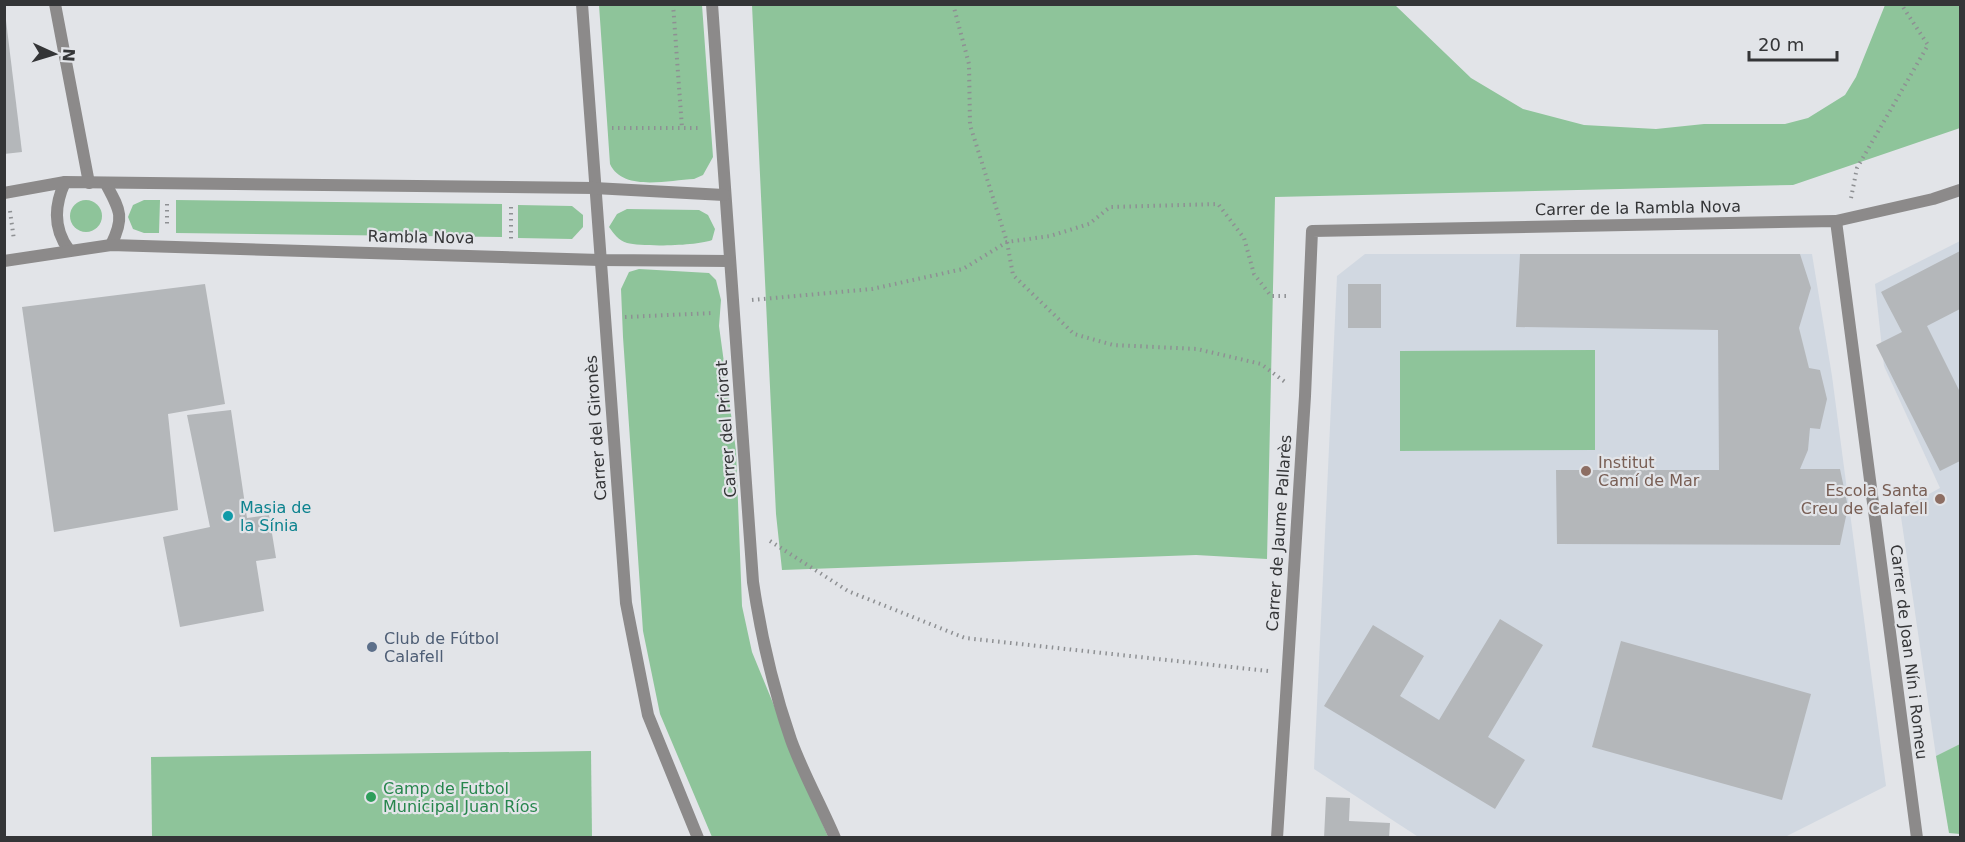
<svg xmlns="http://www.w3.org/2000/svg" width="1965" height="842" font-family="'DejaVu Sans',sans-serif">
<style>
.built{fill:#d1d8e1}
.green{fill:#8ec49a}
.building{fill:#b4b7ba}
.lines{fill:none;stroke-linecap:round;stroke-linejoin:round}
.path{stroke:#8e9093;stroke-width:4;stroke-dasharray:1.5 4.5;stroke-linecap:butt}
.lane{stroke:#8c8a8a;stroke-width:12}
.street{stroke:#8c8a8a;stroke-width:12}
.education-dot{fill:#8d6e63;stroke:#e2e4e8;stroke-width:2}
.culture-dot{fill:#0f9aa8;stroke:#e2e4e8;stroke-width:2}
.service-dot{fill:#5c6f8a;stroke:#e2e4e8;stroke-width:2}
.leisure-dot{fill:#2e9e5b;stroke:#e2e4e8;stroke-width:2}
.labels{text-anchor:middle;dominant-baseline:central;stroke-width:4.5;stroke-linejoin:round;paint-order:stroke}
.street-label{font-size:16px;fill:#343537;stroke:#e2e4e8}
.education-label{font-size:16px;fill:#785e54;stroke:#e2e4e8;text-anchor:start}
.culture-label{font-size:16px;fill:#0d838f;stroke:#e2e4e8;text-anchor:start}
.service-label{font-size:16px;fill:#4e5e75;stroke:#e2e4e8;text-anchor:start}
.leisure-label{font-size:16px;fill:#27864d;stroke:#e2e4e8;text-anchor:start}
</style>
<rect width="100%" height="100%" fill="#e2e4e8"/>
<!-- built -->
<g class="built">
<polygon points="1960,241 1960,744 1936,756 1900,510 1940,488 1884,366 1875,284"/>
<polygon points="1365,254 1812,254 1832,376 1886,786 1785,837 1420,838 1314,769 1337,276"/>
</g>
<!-- green -->
<g class="green">
<path d="M599,5H702L713,157L703,175L694,179C668,180 623,192 610,164Z"/>
<polygon points="752,5 1395,5 1471,78 1523,109 1584,125 1656,129 1704,124 1785,124 1808,118 1845,95 1856,77 1885,5 1960,5 1960,128 1793,185 1275,197 1267,559 1196,555 782,570 776,514"/>
<circle cx="86" cy="216" r="16"/>
<polygon points="160,200 159,233 144,233 133,229 128,217 133,205 144,200"/>
<polygon points="176,200 502,204 502,237 176,233"/>
<polygon points="518,205 572,206 583,215 583,227 572,239 518,238"/>
<path d="M627,209L699,210L708,215L715,229L712,240C697,246 643,247 627,243C618,240 614,234 609,227L617,214Z"/>
<polygon points="639,269 709,273 716,280 721,300 719,326 736,451 742,606 752,652 828,837 712,837 660,714 643,631 623,337 621,289 629,272"/>
<polygon points="1595,350 1595,450 1400,451 1400,351"/>
<polygon points="1960,744 1960,834 1949,833 1936,756"/>
<polygon points="591,751 592,837 152,837 151,757"/>
</g>
<!-- building -->
<g class="building">
<polygon points="4,4 22,152 4,154"/>
<polygon points="1960,251 1960,309 1927,326 1960,392 1960,461 1940,471 1876,345 1902,332 1881,292"/>
<polygon points="1520,254 1800,254 1811,288 1799,328 1809,368 1820,370 1827,399 1820,429 1810,428 1808,450 1800,469 1840,469 1848,507 1840,545 1557,544 1556,470 1719,470 1718,330 1516,327"/>
<polygon points="205,284 225,404 168,414 178,510 54,532 22,307"/>
<rect x="1348" y="284" width="33" height="44"/>
<polygon points="231,410 247,518 269,515 276,558 256,561 264,611 180,627 163,537 210,527 187,415"/>
<polygon points="1500,619 1543,645 1488,737 1525,760 1495,809 1324,706 1373,625 1424,656 1400,696 1439,720"/>
<polygon points="1621,641 1811,694 1782,800 1592,747"/>
<polygon points="1326,797 1350,798 1349,821 1390,823 1389,838 1324,838"/>
</g>
<g class="lines">
<!-- path -->
<g class="path">
<polyline points="673,4 682,128"/>
<polyline points="953,4 969,64 970,125 1007,242 1013,275 1074,334 1113,345 1197,349 1261,364 1285,382"/>
<polyline points="612,128 700,128"/>
<polyline points="1851,198 1857,168 1928,45 1901,4"/>
<polyline points="167,204 167,226"/>
<polyline points="511,207 511,239"/>
<polyline points="10,211 14,240"/>
<polyline points="752,300 872,289 963,269 1007,242 1050,236 1089,224 1110,207 1218,204 1244,238 1254,274 1271,296 1289,296"/>
<polyline points="625,317 713,313"/>
<polyline points="770,541 848,591 965,638 1268,671"/>
</g>
<!-- lane -->
<polyline class="lane" points="1836,221 1933,199 1960,190"/>
<!-- street -->
<g class="street">
<polyline points="55,4 89,183"/>
<polyline points="582,4 626,603 648,715 698,838"/>
<path d="M712,4L753,582C761,636 773,688 791,740C803,773 821,805 835,838"/>
<path d="M65,182C54,206 53,229 69,250"/>
<path d="M106,184C120,210 125,217 111,245"/>
<polyline points="4,193 65,182 594,188 724,195"/>
<polyline points="4,261 111,245 600,260 730,261"/>
<polyline points="1277,838 1305,396 1312,231 1836,221 1917,838"/>
</g>
</g>
<!-- markers -->
<g class="education-dot">
<circle cx="1586" cy="471" r="6"/>
<circle cx="1940" cy="499" r="6"/>
</g>
<circle class="culture-dot" cx="228" cy="516" r="6"/>
<circle class="service-dot" cx="372" cy="647" r="6"/>
<circle class="leisure-dot" cx="371" cy="797" r="6"/>
<g class="labels">
<!-- street labels -->
<g class="street-label">
<text transform="translate(1638 208) rotate(-1)">Carrer de la Rambla Nova</text>
<text transform="translate(421 237) rotate(1)">Rambla Nova</text>
<text transform="translate(596 428) rotate(-94)">Carrer del Gironès</text>
<text transform="translate(726 429) rotate(-94)">Carrer del Priorat</text>
<text transform="translate(1279 533) rotate(-86)">Carrer de Jaume Pallarès</text>
<text transform="translate(1909 652) rotate(83)">Carrer de Joan Nín i Romeu</text>
</g>
<!-- education labels -->
<g class="education-label">
<text x="1598" y="462">Institut<tspan x="1598" dy="18">Camí de Mar</tspan></text>
<text x="1928" y="490" text-anchor="end">Escola Santa<tspan x="1928" dy="18">Creu de Calafell</tspan></text>
</g>
<!-- culture labels -->
<g class="culture-label">
<text x="240" y="507">Masia de<tspan x="240" dy="18">la Sínia</tspan></text>
</g>
<!-- service labels -->
<g class="service-label">
<text x="384" y="638">Club de Fútbol<tspan x="384" dy="18">Calafell</tspan></text>
</g>
<!-- leisure labels -->
<g class="leisure-label">
<text x="383" y="788">Camp de Futbol<tspan x="383" dy="18">Municipal Juan Ríos</tspan></text>
</g>
</g>
<!-- border -->
<rect width="1965" height="842" fill="none" stroke="#343537" stroke-width="12"/>
<!-- north arrow -->
<g transform="translate(54 54) rotate(94)" stroke="#e2e4e8" stroke-width="4.5" paint-order="stroke">
<path d="M0-4.5L10 22L0 15L-10 22Z" fill="#343537"/>
<text y="-9" font-size="16" font-weight="bold" text-anchor="middle" fill="#343537">N</text>
</g>
<!-- scale -->
<path d="M1749 51v9h88v-9" fill="none" stroke="#343537" stroke-width="3"/>
<text x="1758" y="51" font-size="18" fill="#343537" stroke="#e2e4e8" stroke-width="4.5" paint-order="stroke">20 m</text>
</svg>
